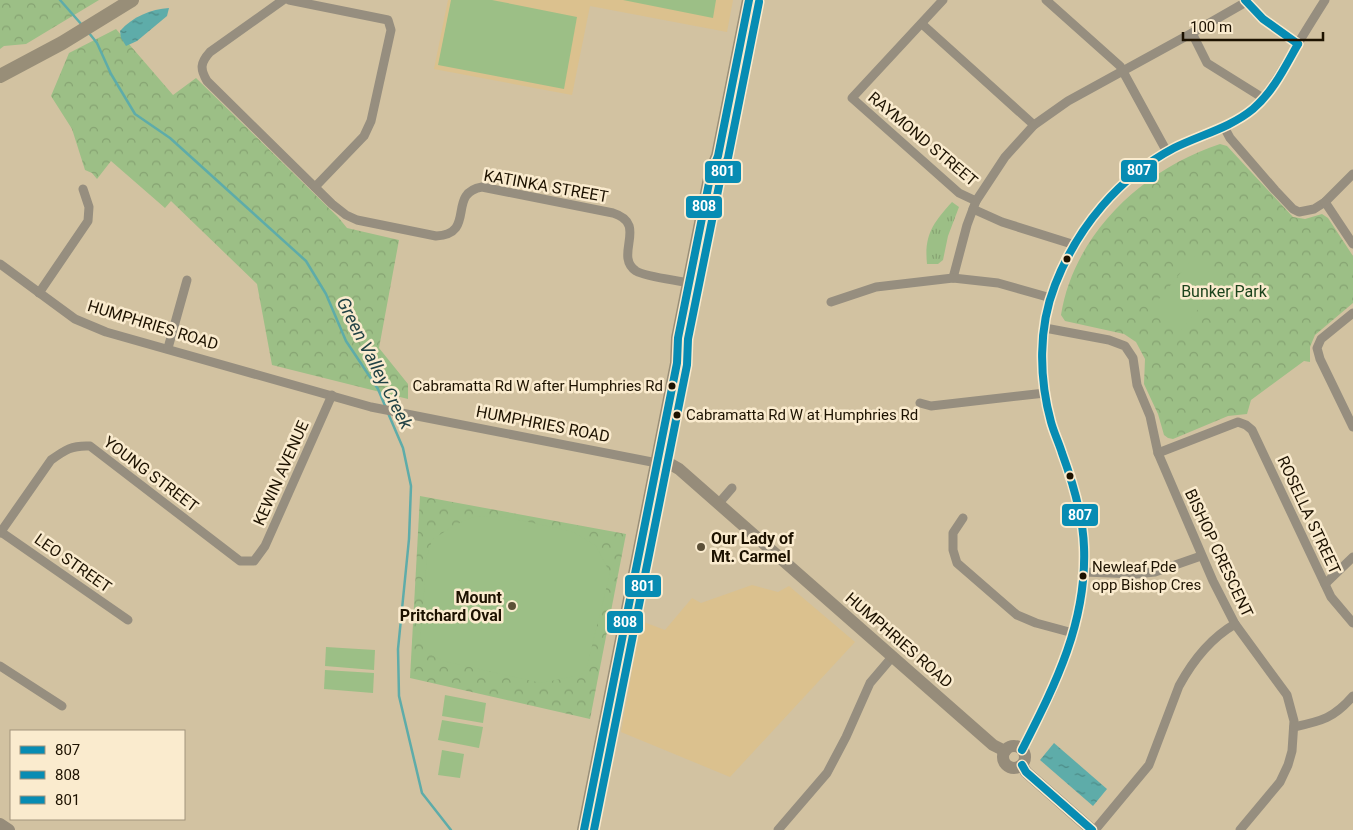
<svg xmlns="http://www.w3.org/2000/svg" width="1353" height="830" font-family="Roboto,sans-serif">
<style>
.built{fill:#dbc18e}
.grass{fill:url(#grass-tufts)}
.park{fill:url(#park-crowns)}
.garden{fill:#9cbf86}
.water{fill:url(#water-ripples)}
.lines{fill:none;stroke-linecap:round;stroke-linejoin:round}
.stream{stroke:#5eaca9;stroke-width:2.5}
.street{stroke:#968e7f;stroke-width:9}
.secondary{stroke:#968c7a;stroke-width:12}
.primary{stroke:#988e78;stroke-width:14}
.bus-1-casing{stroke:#faebce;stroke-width:11}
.bus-2-casing{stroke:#faebce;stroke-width:11}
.bus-3-casing{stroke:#faebce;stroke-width:11}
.bus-1{stroke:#078cb3;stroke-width:8}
.bus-2{stroke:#078cb3;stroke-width:8}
.bus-3{stroke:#078cb3;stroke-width:8}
.bus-dot{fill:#1d1200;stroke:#faebce;stroke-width:2}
.poi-dot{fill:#5c5038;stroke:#faebce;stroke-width:2}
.labels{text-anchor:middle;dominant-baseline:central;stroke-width:5;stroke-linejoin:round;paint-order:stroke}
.bus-label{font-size:15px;fill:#1d1200;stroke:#faebce;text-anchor:start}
.street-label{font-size:16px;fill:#1d1200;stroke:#faebce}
.park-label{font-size:16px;fill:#1c431c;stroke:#faebce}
.poi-label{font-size:16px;font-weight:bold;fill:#1d1200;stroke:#faebce;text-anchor:start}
.water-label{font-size:18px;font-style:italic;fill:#214245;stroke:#faebce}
.line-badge{stroke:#faebce;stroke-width:2}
.badge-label{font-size:14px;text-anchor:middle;font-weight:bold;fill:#fff}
</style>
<defs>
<pattern id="grass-tufts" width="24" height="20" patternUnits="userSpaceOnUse" patternTransform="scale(1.25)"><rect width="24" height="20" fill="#9cbf86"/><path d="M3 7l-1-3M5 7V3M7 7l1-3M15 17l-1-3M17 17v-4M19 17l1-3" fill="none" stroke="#86a372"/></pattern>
<pattern id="park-crowns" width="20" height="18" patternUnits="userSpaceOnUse" patternTransform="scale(1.25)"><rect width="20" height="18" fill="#9cbf86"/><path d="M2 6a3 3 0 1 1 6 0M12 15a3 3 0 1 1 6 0" fill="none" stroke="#86a372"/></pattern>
<pattern id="water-ripples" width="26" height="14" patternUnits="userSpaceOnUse" patternTransform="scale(1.25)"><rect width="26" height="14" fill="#5eaca9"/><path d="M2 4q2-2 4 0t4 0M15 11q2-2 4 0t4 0" fill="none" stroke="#4d8b87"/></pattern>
</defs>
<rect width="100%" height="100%" fill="#d2c2a1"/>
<!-- built -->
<g class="built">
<polygon points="448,0 733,0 727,32 590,6 572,95 434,69"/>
<polygon points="752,585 778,592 789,586 855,642 730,777 621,732 641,621 665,630 692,598 701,603"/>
</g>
<!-- grass -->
<path class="grass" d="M952,202L959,207L948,236L943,260L938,264H927C924,235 933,223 952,202Z"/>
<!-- park -->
<g class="park">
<polygon points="0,0 99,0 26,44 4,46 0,49"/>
<polygon points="116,29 173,95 196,78 338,217 347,228 399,240 379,348 408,384 408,399 272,365 257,284 171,201 165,208 111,161 97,179 92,173 85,170 72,129 51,96 69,53"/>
<path d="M1220,144L1227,146L1293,217L1305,219L1322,214L1328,218L1353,256V303L1315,335L1310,347V362L1304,361L1251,400L1247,414L1228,416L1173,439L1168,438L1164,435L1158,414L1144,384L1145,359L1136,342L1124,334L1065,321L1061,315C1074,233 1144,169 1220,144Z"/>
<polygon points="420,496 626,534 590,719 410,678"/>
</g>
<!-- garden -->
<g class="garden">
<polygon points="451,0 492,0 577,17 564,89 438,65"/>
<polygon points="623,0 716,0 713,18"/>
<polygon points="1195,256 1228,286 1210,307 1177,277"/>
<polygon points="1174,281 1201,306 1181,330 1153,306"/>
<path d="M477,516L504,517L571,531L596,546L610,573L587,666L581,675L541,683L443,661L426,652L420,640L427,557L432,540C447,530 460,521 477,516Z"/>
<polygon points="326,647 375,650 374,670 325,666"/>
<polygon points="325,670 374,673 373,693 324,689"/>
<polygon points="445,695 486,703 483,723 442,716"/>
<polygon points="442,720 483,727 479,748 438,740"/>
<polygon points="442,750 464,754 460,778 438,775"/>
</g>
<!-- water -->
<g class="water">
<path d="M169,8L167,16L137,41L126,46L121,38L120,31C132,17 151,9 169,8Z"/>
<polygon points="1054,743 1107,789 1093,806 1040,760"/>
</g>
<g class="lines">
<!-- stream -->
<g class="stream">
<polyline points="60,0 82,25"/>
<polyline points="89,33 97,43 111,74 135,114 170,138 306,261 326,294 346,341 378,389 386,408"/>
<polyline points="388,413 403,448 411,486 409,539 398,649 399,696 422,793 451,830"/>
</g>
<!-- street -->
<g class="street">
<path d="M283,0L210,52C200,63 200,69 207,81L332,204L346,215L357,220L436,236C477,234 446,193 482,187L613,213C649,224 613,255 636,271C646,277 676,280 689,283"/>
<polyline points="289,0 388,20 391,30 371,121 364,136 315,187"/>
<polyline points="943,0 852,98 959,193 976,201"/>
<polyline points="1046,0 1120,66 1167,152"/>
<path d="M1245,0C1259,20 1278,30 1298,44"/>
<polyline points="922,24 1034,125"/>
<polyline points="1192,33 1207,63 1263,98"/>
<polyline points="1224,127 1230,138 1275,190 1293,209 1299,212 1314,209 1325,202 1353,174"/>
<polyline points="1325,202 1353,244"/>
<polyline points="973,209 1002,222 1075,245"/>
<polyline points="0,264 75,319 106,332 371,407 657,463"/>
<polyline points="953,278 967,225 976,201 1005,157 1034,125 1068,101 1192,33 1246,2"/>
<polyline points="39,293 88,221 89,207 83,189"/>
<polyline points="831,302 876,287 953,278 998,283 1051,298"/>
<polyline points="1353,313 1321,339 1317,348 1320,359 1353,427"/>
<polyline points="1045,328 1109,340 1125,346 1133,358 1137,385 1150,416 1158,453 1213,581 1235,624 1287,695 1294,721 1292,751 1288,765 1280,782 1240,830"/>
<polyline points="168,348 187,280"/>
<polyline points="920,403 931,406 1045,393"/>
<polyline points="1158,453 1238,422 1246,425 1252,430 1331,597 1353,623"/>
<polyline points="719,503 732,488"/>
<polyline points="963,518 953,533 953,550 957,563 1017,615 1036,623 1073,633"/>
<polyline points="1,532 128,620"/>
<path d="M0,533L51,460C65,450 72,445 90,446L240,561H254L265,546L332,395"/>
<polyline points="1084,572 1136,574 1155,572 1201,556"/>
<polyline points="1325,584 1353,557"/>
<polyline points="0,666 62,706"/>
<path d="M1294,727C1322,721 1334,718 1353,696"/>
<path d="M1022,750C1028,736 1036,724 1043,710C1068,660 1086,605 1084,548C1082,504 1064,464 1051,423C1038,380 1038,328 1055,287C1077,230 1119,175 1175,148C1201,135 1232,128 1254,108C1269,94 1279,75 1290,57C1301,38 1313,19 1325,0"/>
<polyline points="778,830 827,773 846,737 870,683 893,656"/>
<path d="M1095,830L1149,765L1179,686C1192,662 1211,638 1235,624"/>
</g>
<!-- secondary -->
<g class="secondary">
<polyline points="657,463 672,465 679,469 993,745 1005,751"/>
<circle cx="1014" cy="757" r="11"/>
<polyline points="1022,765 1026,772 1092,830"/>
<polyline points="0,824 9,830"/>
</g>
<!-- primary -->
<g class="primary">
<polyline points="0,76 62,43 132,0"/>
<polyline points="584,830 677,363 678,338 711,173 718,156 749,0"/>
</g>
<defs>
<g id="bus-1">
<polyline points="1245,0 1263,19 1298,44"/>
<path d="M1022,750C1055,685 1087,623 1084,547C1083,516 1073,483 1062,453C1059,443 1054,433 1051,422C1039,378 1038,328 1055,285C1077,228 1119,177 1174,148C1200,135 1230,128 1253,109C1273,92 1285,67 1298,44"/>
<polyline points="1022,765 1026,772 1092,830"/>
</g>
<polyline id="bus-2" points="584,830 677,363 678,338 711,173 718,156 749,0"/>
<polyline id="bus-3" points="594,830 687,365 688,339 721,176 728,158 759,2"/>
</defs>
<!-- bus-1 casing -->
<use href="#bus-1" class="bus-1-casing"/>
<!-- bus-2 casing -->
<use href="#bus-2" class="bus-2-casing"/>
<!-- bus-3 casing -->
<use href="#bus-3" class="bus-3-casing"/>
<!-- bus-1 -->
<use href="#bus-1" class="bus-1"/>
<!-- bus-2 -->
<use href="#bus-2" class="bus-2"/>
<!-- bus-3 -->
<use href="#bus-3" class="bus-3"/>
</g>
<!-- markers -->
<g class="bus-dot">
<circle cx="1067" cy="259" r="4.5"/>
<circle cx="672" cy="386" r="4.5"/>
<circle cx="677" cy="415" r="4.5"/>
<circle cx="1070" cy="476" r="4.5"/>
<circle cx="1083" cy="576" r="4.5"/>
</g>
<g class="poi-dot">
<circle cx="701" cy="547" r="5"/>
<circle cx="512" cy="606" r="5"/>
</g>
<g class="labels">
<!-- bus labels -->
<g class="bus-label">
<text x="663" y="386" text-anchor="end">Cabramatta Rd W after Humphries Rd</text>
<text x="686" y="415">Cabramatta Rd W at Humphries Rd</text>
<text x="1092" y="567">Newleaf Pde<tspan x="1092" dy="18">opp Bishop Cres</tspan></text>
</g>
<!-- street labels -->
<g class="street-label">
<text transform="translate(923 139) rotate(40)">RAYMOND STREET</text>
<text transform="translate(546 186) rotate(10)">KATINKA STREET</text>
<text transform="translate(153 325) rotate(17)">HUMPHRIES ROAD</text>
<text transform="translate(543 424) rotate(11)">HUMPHRIES ROAD</text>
<text transform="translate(281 473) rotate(-66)">KEWIN AVENUE</text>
<text transform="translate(151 474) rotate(37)">YOUNG STREET</text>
<text transform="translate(1309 515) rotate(65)">ROSELLA STREET</text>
<text transform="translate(1219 553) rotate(65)">BISHOP CRESCENT</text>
<text transform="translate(73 563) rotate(35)">LEO STREET</text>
<text transform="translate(899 640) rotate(41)">HUMPHRIES ROAD</text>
</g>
<!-- park labels -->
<g class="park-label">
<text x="1224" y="291">Bunker Park</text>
</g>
<!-- poi labels -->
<g class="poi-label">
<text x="711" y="538">Our Lady of<tspan x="711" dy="18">Mt. Carmel</tspan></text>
<text x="502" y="597" text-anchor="end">Mount<tspan x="502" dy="18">Pritchard Oval</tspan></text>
</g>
<!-- water labels -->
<g class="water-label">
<text transform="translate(375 363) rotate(63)">Green Valley Creek</text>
</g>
</g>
<g class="line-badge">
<rect x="1120" y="159" width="38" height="24" rx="5" fill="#078cb3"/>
<rect x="704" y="160" width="38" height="24" rx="5" fill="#078cb3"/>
<rect x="685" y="195" width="38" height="24" rx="5" fill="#078cb3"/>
<rect x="1061" y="503" width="38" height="24" rx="5" fill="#078cb3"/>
<rect x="624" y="574" width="38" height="24" rx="5" fill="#078cb3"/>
<rect x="606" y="610" width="38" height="24" rx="5" fill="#078cb3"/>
</g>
<g class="badge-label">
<text x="1139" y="175">807</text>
<text x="723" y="176">801</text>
<text x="704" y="211">808</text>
<text x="1080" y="520">807</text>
<text x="643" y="591">801</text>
<text x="625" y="627">808</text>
</g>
<!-- legend -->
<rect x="10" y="730" width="175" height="90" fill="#faebce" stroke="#a2947c"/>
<rect x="20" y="746" width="25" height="8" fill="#078cb3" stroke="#a2947c"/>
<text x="55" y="755" font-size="15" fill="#1d1200">807</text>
<rect x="20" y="771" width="25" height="8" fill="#078cb3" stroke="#a2947c"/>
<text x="55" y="780" font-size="15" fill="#1d1200">808</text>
<rect x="20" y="796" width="25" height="8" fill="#078cb3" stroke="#a2947c"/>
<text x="55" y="805" font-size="15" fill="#1d1200">801</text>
<!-- scale -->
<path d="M1183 32v8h140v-8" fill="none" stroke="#1d1200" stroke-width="2.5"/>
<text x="1190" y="32" font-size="15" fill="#1d1200" stroke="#faebce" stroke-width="4" paint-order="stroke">100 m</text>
</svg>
